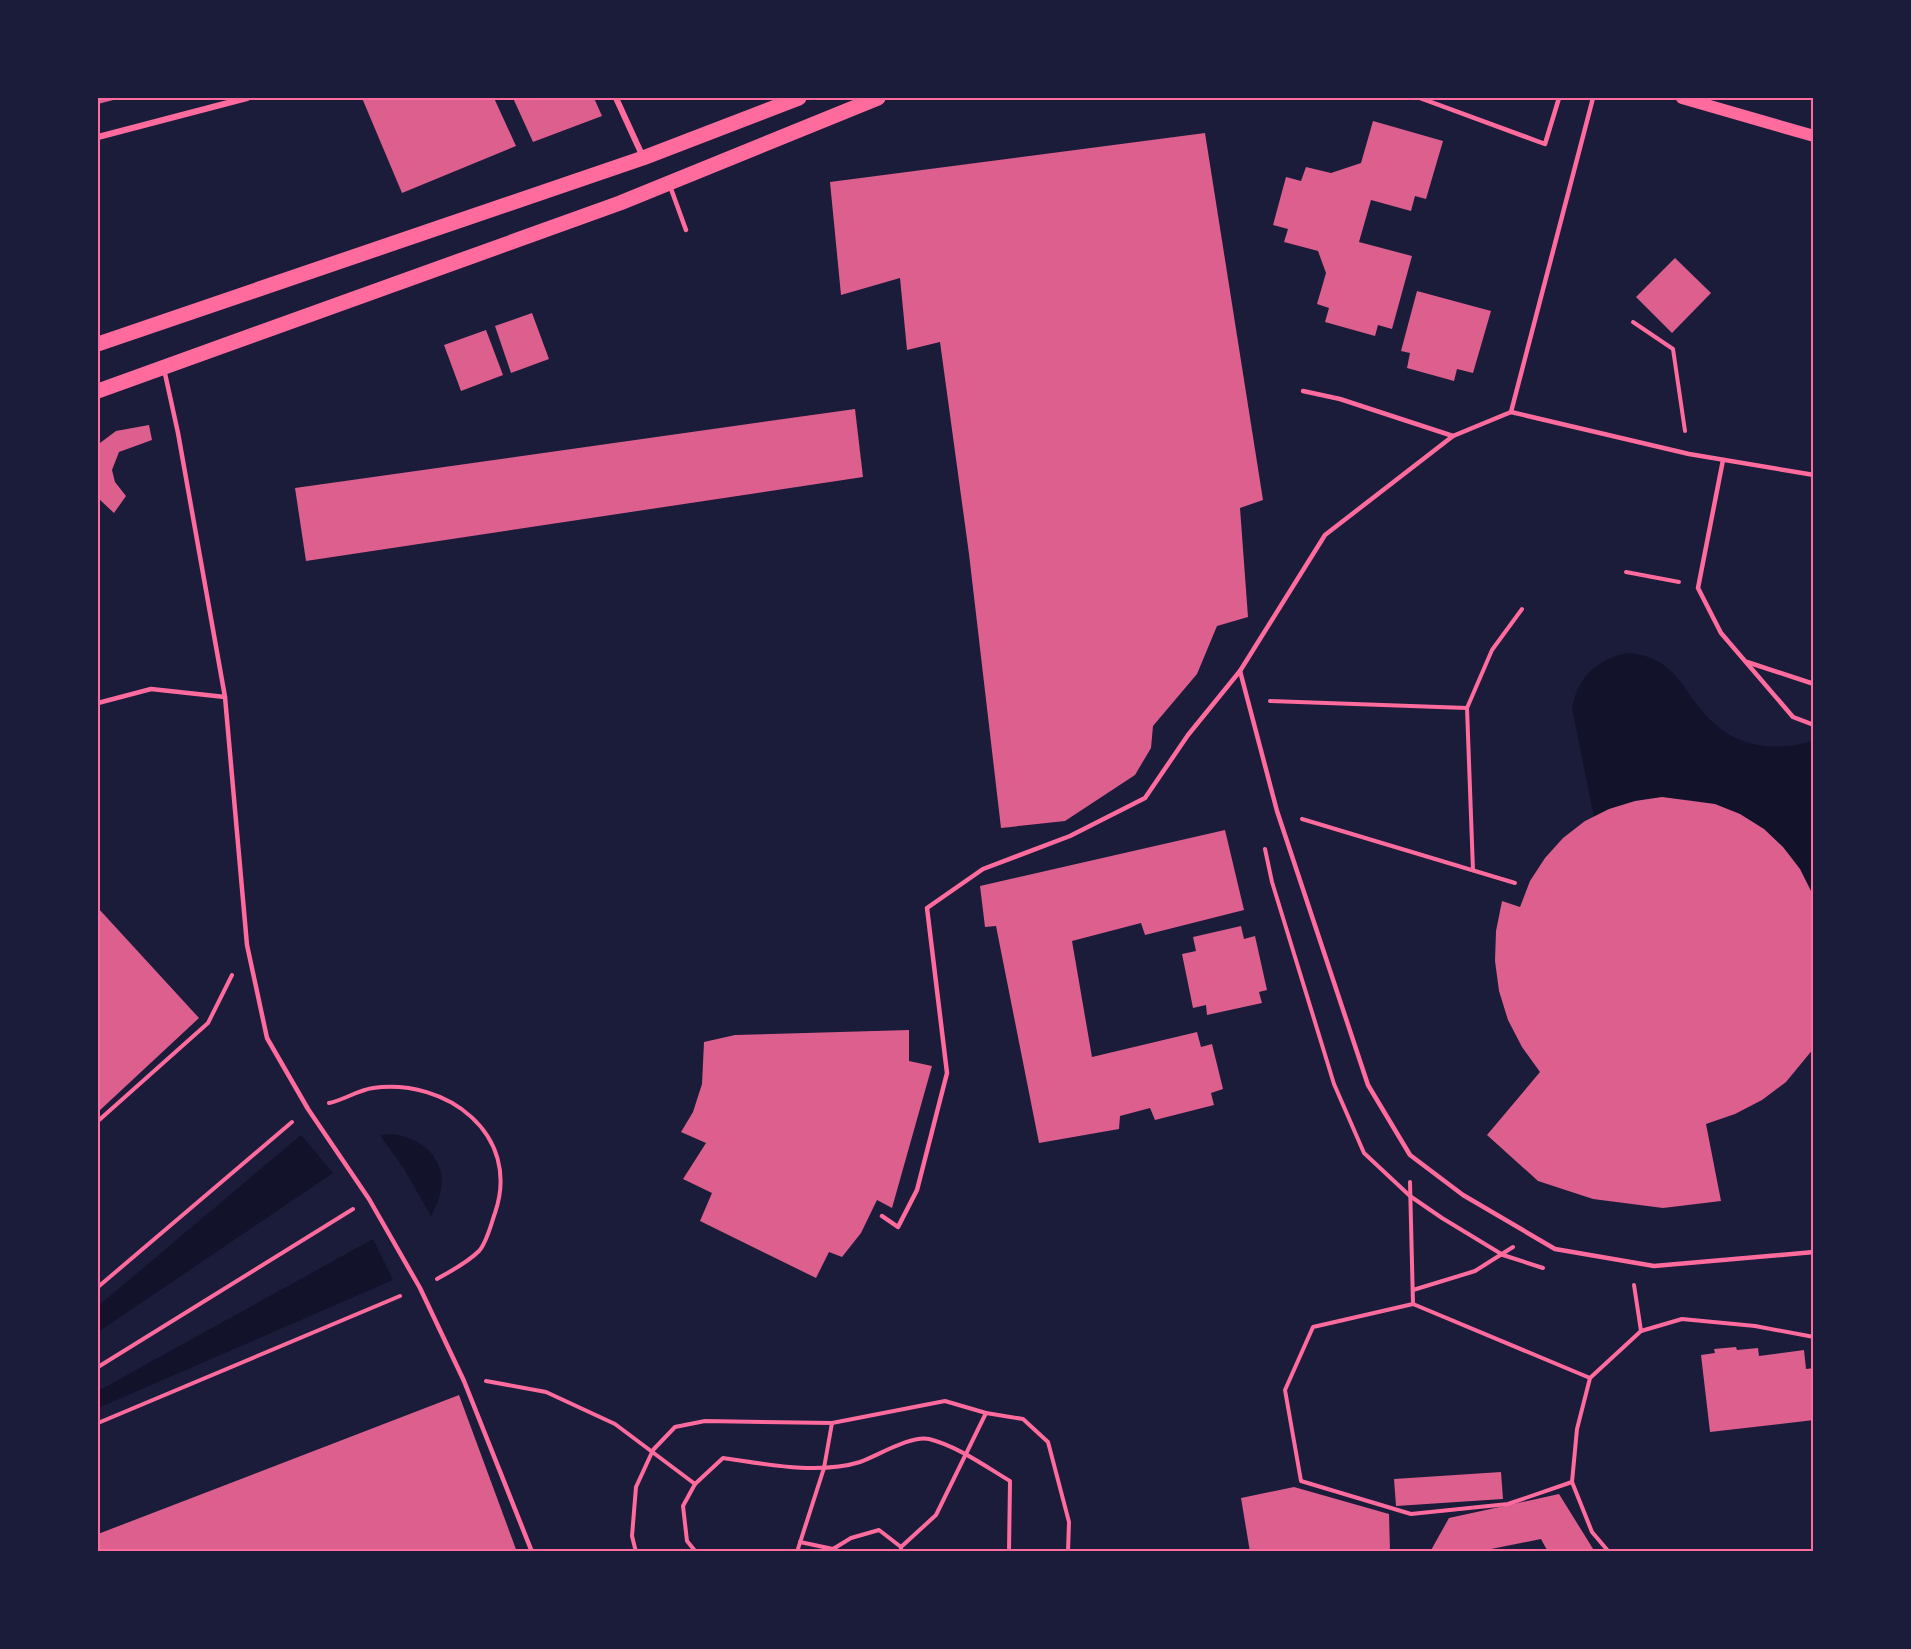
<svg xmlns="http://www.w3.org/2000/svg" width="1911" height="1649" font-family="Cabin,sans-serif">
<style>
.water{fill:#12122b}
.building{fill:#dd5f8e}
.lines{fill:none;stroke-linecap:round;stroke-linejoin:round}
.path{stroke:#ff6b9d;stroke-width:4}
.service{stroke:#ff6b9d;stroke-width:4.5}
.minor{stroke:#ff6b9d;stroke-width:6}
.secondary{stroke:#ff6b9d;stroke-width:12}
.primary{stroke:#ff6b9d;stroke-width:15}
.neatline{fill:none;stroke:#ff6b9d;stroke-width:2}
</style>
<rect width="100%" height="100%" fill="#1b1b3a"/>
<!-- water -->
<g class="water">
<path d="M1629,653C1679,658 1682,694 1714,723C1741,749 1780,751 1813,741V897C1782,808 1674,774 1594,817L1572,708C1578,677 1597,658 1629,653Z"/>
<path d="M394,1134C439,1143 454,1177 431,1216L404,1169L380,1135Z"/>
<polygon points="301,1135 333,1173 98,1332 98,1306"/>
<polygon points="373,1239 393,1280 98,1408 98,1391"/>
</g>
<!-- building -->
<g class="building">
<polygon points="98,98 121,98 98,104"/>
<polygon points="362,98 494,98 516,146 402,193"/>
<polygon points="513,98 594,98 602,116 533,142"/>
<polygon points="1373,121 1443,141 1426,199 1415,196 1411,211 1371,200 1359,242 1412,256 1392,329 1378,325 1375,336 1325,322 1329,308 1317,304 1326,273 1318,251 1284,242 1288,229 1273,225 1286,177 1301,181 1306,167 1331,173 1361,163"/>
<polygon points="1205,133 1263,500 1240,508 1248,617 1217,626 1197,674 1153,726 1151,748 1135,775 1065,821 1001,828 969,554 940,342 907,350 900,278 841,295 830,182"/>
<polygon points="1675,258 1711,293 1672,333 1636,297"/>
<polygon points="1417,291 1491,311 1473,373 1457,369 1454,381 1407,368 1410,353 1401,351"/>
<polygon points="532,313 549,359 511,373 495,326"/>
<polygon points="486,330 503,375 461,391 444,345"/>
<polygon points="855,409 863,477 306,561 295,488"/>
<polygon points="149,425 152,440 119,452 112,470 115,482 126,496 114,513 98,498 98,451 100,443 116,431"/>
<polygon points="1662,797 1715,804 1740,814 1764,829 1783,847 1800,869 1814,897 1814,1048 1786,1082 1762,1100 1735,1114 1706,1124 1721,1201 1663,1208 1593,1199 1538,1181 1487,1135 1540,1072 1522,1047 1508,1020 1499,991 1495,961 1496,931 1502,901 1520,907 1530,881 1545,858 1563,838 1585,821 1609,809 1635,801"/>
<polygon points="1225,830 1244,910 1145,935 1141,923 1072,941 1092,1057 1197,1032 1201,1047 1212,1044 1223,1089 1211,1093 1214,1105 1155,1120 1150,1108 1120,1116 1119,1129 1039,1143 996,926 985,927 980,886"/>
<polygon points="98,908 199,1018 98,1112"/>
<polygon points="1241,926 1244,939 1255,936 1267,990 1259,992 1262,1003 1207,1015 1206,1005 1193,1008 1182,954 1196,951 1193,937"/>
<polygon points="909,1030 909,1061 932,1066 892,1208 877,1200 861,1233 842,1257 829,1252 816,1278 700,1221 712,1193 683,1179 706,1143 681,1132 693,1112 702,1084 704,1042 735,1035"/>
<polygon points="1736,1347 1737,1350 1758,1348 1759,1356 1804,1350 1806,1369 1814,1368 1814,1420 1710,1432 1701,1355 1715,1353 1714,1349"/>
<polygon points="459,1395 517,1552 98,1552 98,1534"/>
<polygon points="1501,1472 1503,1499 1396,1506 1394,1479"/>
<polygon points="1294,1487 1389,1514 1390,1552 1250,1552 1241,1498"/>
<polygon points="1559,1494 1595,1552 1548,1552 1541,1539 1476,1552 1430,1552 1449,1518"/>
</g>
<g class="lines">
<!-- path -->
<g class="path">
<polyline points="1633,322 1673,349 1685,431"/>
<polyline points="1626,572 1679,582"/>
<polyline points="1270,701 1467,708"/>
<polyline points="1302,819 1515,883"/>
<polyline points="1265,849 1272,882 1334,1084 1364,1153 1410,1196 1442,1218 1503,1255 1543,1268"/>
<polyline points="1473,870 1467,708 1492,650 1522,609"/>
<path d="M329,1103C344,1100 358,1090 373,1088C446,1078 522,1134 495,1213C491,1224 487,1242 479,1251C467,1263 451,1271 437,1279"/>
<polyline points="98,1121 208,1023 232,975"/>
<polyline points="1410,1182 1413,1304"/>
<polyline points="1634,1285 1641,1331"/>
<polyline points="98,1287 292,1122"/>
<polyline points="1413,1290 1475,1271 1513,1247"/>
<polyline points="98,1367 353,1209"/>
<polyline points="486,1381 546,1392 615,1424 695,1484"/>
<polyline points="98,1423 400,1296"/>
<polyline points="1572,1482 1508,1504 1411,1514 1301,1481 1285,1390 1313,1327 1413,1304 1590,1378"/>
<polyline points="800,1542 833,1549 851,1538 879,1530 901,1547 901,1552"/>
<polyline points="901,1547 936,1515 986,1413"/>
<polyline points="636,1552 632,1536 636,1487 653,1450 675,1427 705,1421 832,1423 945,1401 986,1413 1023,1419 1048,1442 1069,1522 1068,1552"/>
<path d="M696,1552L687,1541L683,1506L695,1484L723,1458C765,1464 818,1475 860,1462C877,1456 911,1435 929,1439C957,1446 985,1466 1010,1481L1009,1552"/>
<polyline points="797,1552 824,1468 832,1423"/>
<polyline points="1609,1552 1592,1532 1572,1482 1577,1429 1590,1378 1641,1331 1682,1319 1755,1326 1814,1337"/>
</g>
<!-- service -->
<g class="service">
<polyline points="1420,98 1545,144 1559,98"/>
<polyline points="670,186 686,230"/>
<polyline points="164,369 178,433 225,697 247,945 267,1038 308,1109 369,1199 420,1288 464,1381 532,1552"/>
<polyline points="1303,391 1340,399 1453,436"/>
<polyline points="1511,412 1593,98"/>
<polyline points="1723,460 1698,588 1721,633 1793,717 1814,725"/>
<polyline points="1747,662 1814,684"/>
<polyline points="1240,671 1277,811 1368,1085 1410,1155 1463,1195 1555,1249 1654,1266 1814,1252"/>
<polyline points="98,703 151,689 225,697"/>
<polyline points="882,1216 898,1227 917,1190 947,1073 927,908 983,869 1070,836 1145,798 1188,735 1240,671 1325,535 1453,436 1511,412 1689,454 1814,475"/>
</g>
<!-- minor -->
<g class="minor">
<polyline points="616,98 643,157"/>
<polyline points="98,137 247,98"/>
</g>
<!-- secondary -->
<polyline class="secondary" points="1682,98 1814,136"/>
<!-- primary -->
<g class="primary">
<polyline points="98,344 643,158 799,98"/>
<polyline points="98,391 620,203 878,98"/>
</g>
</g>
<!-- border -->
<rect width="1911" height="1649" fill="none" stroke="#1b1b3a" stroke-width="198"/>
<rect x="99" y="99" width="1713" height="1451" class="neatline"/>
</svg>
